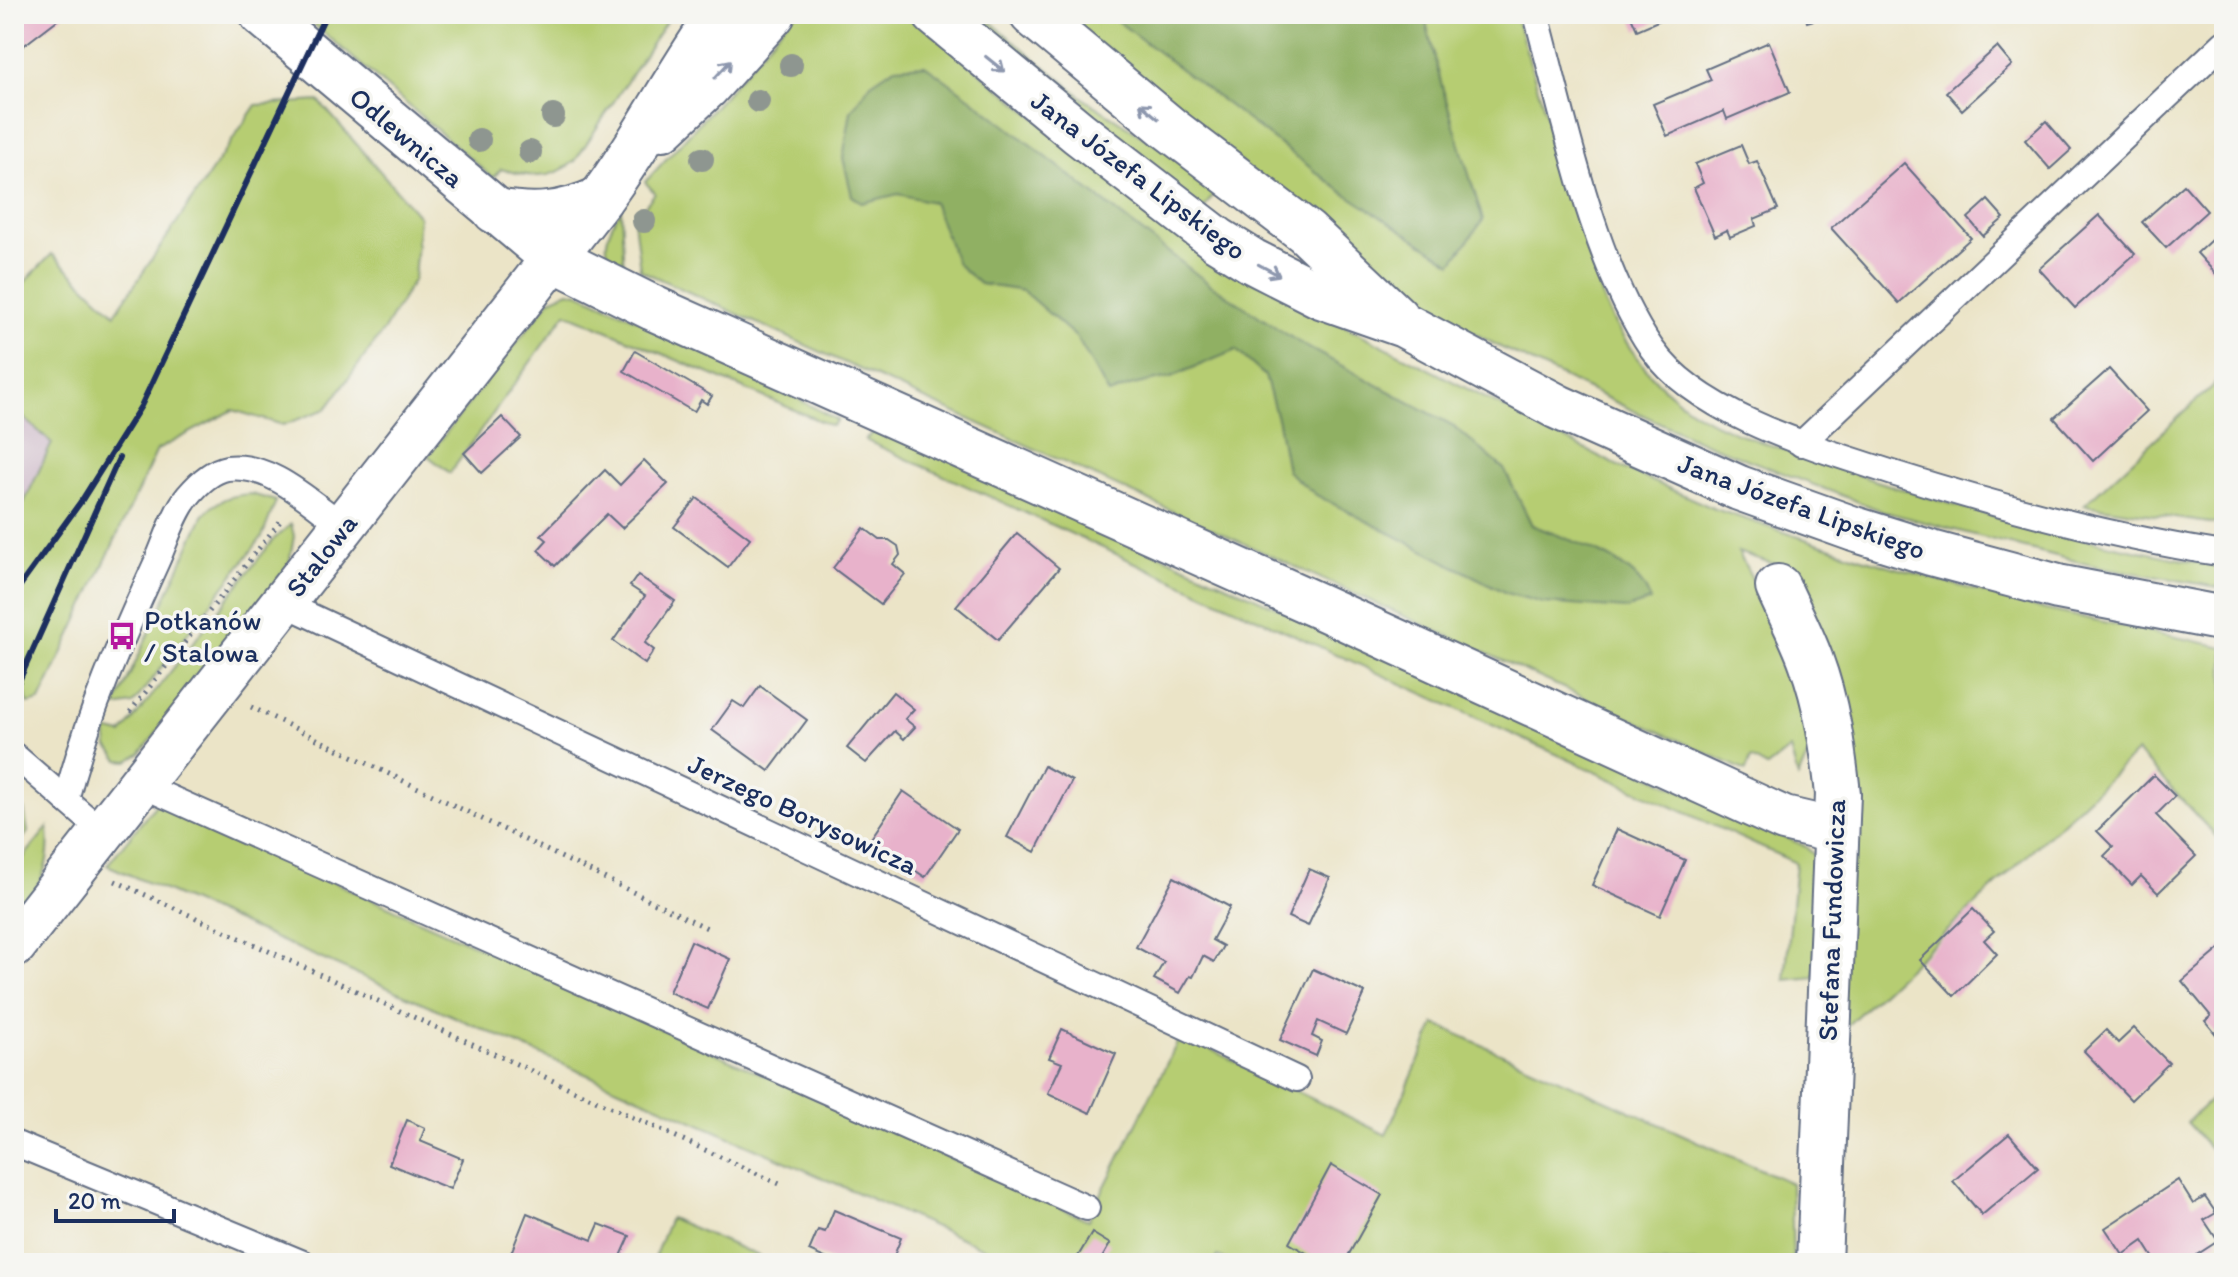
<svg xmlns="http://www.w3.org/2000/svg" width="2238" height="1277" font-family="Itim,sans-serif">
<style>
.industrial{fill:#d0bdcc}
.green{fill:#b6cd72;stroke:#687e68;stroke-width:2}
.forest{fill:#90b064;stroke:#567061;stroke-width:2}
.building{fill:#e8b2cb}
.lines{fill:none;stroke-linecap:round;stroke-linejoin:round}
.lane-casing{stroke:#646e83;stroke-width:28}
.street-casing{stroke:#646e83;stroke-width:48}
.secondary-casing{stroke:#646e83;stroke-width:48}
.primary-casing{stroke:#646e83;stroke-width:48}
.path{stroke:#646e83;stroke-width:5;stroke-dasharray:2 6;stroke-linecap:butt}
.lane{stroke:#fff;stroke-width:24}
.street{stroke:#fff;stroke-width:44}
.secondary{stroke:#fff;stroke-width:44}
.primary{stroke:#fff;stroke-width:44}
.rail{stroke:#1b2f5e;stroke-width:6}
.tree{fill:#8e9690}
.oneway{stroke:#8d97ae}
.labels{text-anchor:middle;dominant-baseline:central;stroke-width:7;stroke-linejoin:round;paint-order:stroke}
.street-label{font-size:28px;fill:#1b2f5e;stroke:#f6f6f2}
.poi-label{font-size:28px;fill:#1b2f5e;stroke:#f6f6f2;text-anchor:start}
</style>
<rect width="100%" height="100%" fill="#f6f6f2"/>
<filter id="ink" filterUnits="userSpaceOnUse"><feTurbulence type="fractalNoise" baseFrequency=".0125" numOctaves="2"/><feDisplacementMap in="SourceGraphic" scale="16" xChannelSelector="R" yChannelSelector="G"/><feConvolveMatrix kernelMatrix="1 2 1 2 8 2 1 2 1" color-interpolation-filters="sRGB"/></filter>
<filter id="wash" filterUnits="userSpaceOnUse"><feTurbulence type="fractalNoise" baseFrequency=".006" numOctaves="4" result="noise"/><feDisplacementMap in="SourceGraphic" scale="32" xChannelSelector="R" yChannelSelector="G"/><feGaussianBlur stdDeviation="1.8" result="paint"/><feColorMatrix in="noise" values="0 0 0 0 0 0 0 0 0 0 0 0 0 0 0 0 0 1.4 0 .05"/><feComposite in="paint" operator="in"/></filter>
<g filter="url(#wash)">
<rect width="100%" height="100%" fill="#ebe4c7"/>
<!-- industrial -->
<polygon class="industrial" points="14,409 53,443 14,524"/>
<!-- green -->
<g class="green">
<path d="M302,14H671L575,161C549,182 531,177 501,169L493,178Z"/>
<polygon points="793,14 909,14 1083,156 1317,312 1614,464 1715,509 1862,558 2037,608 2224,647 2224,845 2137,752 1841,1031 1847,922 1789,569 1738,552 1771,614 1805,689 1817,758 1808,755 1798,777 1790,749 1767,767 1751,758 1746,771 640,270 634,220 655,193 645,182 724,96"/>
<polygon points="957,14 981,14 1087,101 1220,185 1201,213"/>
<path d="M1054,14H1515L1605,305C1623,341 1647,376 1679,401C1716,430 1763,442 1806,457C1942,506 2082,543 2224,567V588L2095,566L1885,512L1707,444L1636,412L1496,345L1431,310L1387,279Z"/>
<polygon points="319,101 419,216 414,279 384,330 326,409 283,425 233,410 157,450 40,701 28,704 14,645 14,524 52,443 14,409 14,293 52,254 115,314 256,105"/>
<path d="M621,209L624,276C599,253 604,236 621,209Z"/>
<polygon points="569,291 579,293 717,355 837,420 832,426 566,313 450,473 428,456 551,299"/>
<polygon points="2224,375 2224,525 2084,505"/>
<polygon points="878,427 1805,846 1817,859 1815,977 1785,980 1796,863 865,440"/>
<path d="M251,494L276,501L262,537L133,704L115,707L203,516C216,500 230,495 251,494Z"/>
<polygon points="291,524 294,536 289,564 140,754 128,761 119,760 108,747 106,730 122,734 274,539"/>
<polygon points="14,799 24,809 28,832 14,850"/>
<polygon points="157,803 1088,1220 1181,1035 1386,1135 1435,1024 1791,1183 1793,1263 1233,1263 1218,1256 1214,1263 1018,1263 107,865"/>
<path d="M48,827C52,871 39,885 14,920V869Z"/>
<polygon points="2224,1087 2224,1164 2187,1122"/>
<polygon points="670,1218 775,1263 652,1263"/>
</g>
<!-- forest -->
<g class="forest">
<polygon points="1108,14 1424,14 1441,83 1483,220 1452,263 1341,191"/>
<path d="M925,65L972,99L1208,283L1303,345L1454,426L1504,469L1532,525C1567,540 1641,560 1650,601L1627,609L1543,603L1506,593L1316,495L1287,471L1278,422L1265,376L1236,350L1171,377L1133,385L1109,394L1077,338L1023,291L980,284L957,264L933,202L898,194L862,203L852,196L843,158L851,111L871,83L895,67Z"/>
</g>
<g id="blocks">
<!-- building -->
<g class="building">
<polygon points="14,14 65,14 14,53"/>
<polygon points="1630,14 1674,14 1637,30"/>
<polygon points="1805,14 1831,14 1831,15 1807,22"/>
<polygon points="1769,42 1790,92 1727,119 1724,111 1667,136 1653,104 1711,80 1706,69"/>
<polygon points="1997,47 2012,65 1962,110 1946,92"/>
<polygon points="2046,121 2071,150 2050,169 2025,140"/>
<polygon points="1741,145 1749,164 1757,161 1778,209 1754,219 1756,226 1730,237 1727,230 1715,236 1694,188 1703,183 1695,164"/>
<polygon points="1904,163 1971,238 1899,303 1831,228"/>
<polygon points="2184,185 2207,211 2166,248 2142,222"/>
<polygon points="1988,200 2004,218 1983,236 1968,218"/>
<polygon points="2099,215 2135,254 2075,308 2039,269"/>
<polygon points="2224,228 2224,283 2197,253"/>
<polygon points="635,351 712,396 707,404 701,400 694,412 624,371"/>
<polygon points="2109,369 2147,411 2093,461 2054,418"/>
<polygon points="502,417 521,437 482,473 464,453"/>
<polygon points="644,460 668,484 622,528 607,514 555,566 538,550 547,540 541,535 605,470 620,485"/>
<polygon points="697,498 750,538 728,567 674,527"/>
<polygon points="864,528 880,540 889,540 898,546 900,555 893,564 905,574 881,604 833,568"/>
<polygon points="1017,533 1059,568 998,640 956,606"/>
<polygon points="638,575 675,601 645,643 654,650 645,664 613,641 645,596 630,586"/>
<polygon points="760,686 807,720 769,771 712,730 733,701 744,708"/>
<polygon points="893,692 914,709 905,719 915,727 904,739 895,731 866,763 847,748"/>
<polygon points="1044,766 1072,781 1035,852 1007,837"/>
<polygon points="2154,775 2175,796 2156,815 2196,856 2158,893 2141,876 2132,885 2104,856 2113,847 2097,831"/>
<polygon points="903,791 958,829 925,877 870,840"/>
<polygon points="1617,829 1685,860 1660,916 1592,885"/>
<polygon points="1309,869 1330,878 1308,926 1288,917"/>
<polygon points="1174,877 1230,907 1212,940 1223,946 1214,962 1203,956 1193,977 1190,976 1180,993 1154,979 1164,962 1136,947"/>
<polygon points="1973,909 1994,931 1984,940 1997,954 1954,996 1920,960"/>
<polygon points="691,941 730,959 708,1009 669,992"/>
<polygon points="2221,948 2224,952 2224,1034 2219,1038 2205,1021 2211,1016 2182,981"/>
<polygon points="1313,969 1365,993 1346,1034 1318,1021 1312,1036 1322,1041 1316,1056 1280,1040"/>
<polygon points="2134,1028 2169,1063 2131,1100 2084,1051 2106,1030 2118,1043"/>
<polygon points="1062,1029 1116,1054 1090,1113 1048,1093 1062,1063 1049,1058"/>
<polygon points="407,1120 425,1128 420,1141 463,1159 450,1189 389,1164"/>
<polygon points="2009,1134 2038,1168 1982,1215 1953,1181"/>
<polygon points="1331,1165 1382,1195 1344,1263 1324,1263 1289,1243"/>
<polygon points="2178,1180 2193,1204 2205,1197 2216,1213 2204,1220 2218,1241 2184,1263 2157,1263 2143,1241 2123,1255 2105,1228"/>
<polygon points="834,1210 901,1238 891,1263 836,1263 809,1251 818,1230 825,1232"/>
<polygon points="527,1213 592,1240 599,1224 630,1236 618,1263 507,1263"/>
<polygon points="1092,1233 1110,1244 1099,1263 1074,1263"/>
</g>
</g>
</g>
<g filter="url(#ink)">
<use href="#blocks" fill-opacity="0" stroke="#646e83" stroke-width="2"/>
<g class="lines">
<defs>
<g id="lane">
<path d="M1536,14C1564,117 1592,262 1652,349C1700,417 1820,449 1896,474C2004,508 2112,537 2224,554"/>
<polyline points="1801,444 2224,43"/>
<polyline points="283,603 1297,1079"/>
<polyline points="14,755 66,800"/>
<polyline points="141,785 1087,1208"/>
<path d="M103,832L66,800C87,716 121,640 157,561C166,541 174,513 188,496C198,484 211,471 227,468C270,462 311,503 344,526"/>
<polyline points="14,1143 303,1263"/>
</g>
<g id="street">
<polyline points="262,14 554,259 653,308 1321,607 1784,819 1835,831"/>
<path d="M495,211C535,218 562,216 600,199"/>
<path d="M1778,587C1789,612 1802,636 1811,661C1827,704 1833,749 1838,794L1819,1263"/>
</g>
<g id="secondary">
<polyline points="663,128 707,87 773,14"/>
<path d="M14,945L600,199C644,140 677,74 720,14"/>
</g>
<g id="primary">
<polyline points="935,14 1079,133 1218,240 1252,261 1321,296 1404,325 1558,407 1739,488 1854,529 1931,553 2058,587 2224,619"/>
<polyline points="1032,14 1169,128 1306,232 1396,317"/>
</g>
</defs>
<!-- lane casing -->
<use href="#lane" class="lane-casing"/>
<!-- street casing -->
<use href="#street" class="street-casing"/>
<!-- secondary casing -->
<use href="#secondary" class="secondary-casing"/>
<!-- primary casing -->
<use href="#primary" class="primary-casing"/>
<!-- path -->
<g class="path">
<polyline points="251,707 707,928"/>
<polyline points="130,712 282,519"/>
<polyline points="115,881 784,1186"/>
</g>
<!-- lane -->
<use href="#lane" class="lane"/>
<!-- street -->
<use href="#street" class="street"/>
<!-- secondary -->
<use href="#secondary" class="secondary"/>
<!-- primary -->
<use href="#primary" class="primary"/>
<!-- rail -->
<g class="rail">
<polyline points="14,594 82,500 141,406 326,14"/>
<polyline points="14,692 119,458"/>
</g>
</g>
<!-- trees -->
<g class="tree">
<circle cx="791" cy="65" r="12"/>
<circle cx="758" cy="101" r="12"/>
<circle cx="553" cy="116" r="12"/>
<circle cx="479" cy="140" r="12"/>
<circle cx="530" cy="152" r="12"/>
<circle cx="702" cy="159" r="12"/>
<circle cx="644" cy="221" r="12"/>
</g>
<!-- one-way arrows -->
<defs><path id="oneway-shaft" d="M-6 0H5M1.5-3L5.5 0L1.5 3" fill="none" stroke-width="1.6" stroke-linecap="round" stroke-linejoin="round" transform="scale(2)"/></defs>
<g class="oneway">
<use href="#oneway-shaft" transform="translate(995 64) rotate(39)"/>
<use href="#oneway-shaft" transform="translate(723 69) rotate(-48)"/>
<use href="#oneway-shaft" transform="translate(1149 111) rotate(-140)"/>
<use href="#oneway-shaft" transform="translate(1269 270) rotate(28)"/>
</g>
</g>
<!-- icons -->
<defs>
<symbol id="bus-bare" viewBox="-9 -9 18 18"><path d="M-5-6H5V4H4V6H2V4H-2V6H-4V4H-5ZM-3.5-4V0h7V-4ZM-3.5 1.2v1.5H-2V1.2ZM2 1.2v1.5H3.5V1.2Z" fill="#b5179e" stroke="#f6f6f2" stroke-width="2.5" paint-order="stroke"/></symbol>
</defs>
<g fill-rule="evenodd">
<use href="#bus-bare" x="102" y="616" width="40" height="40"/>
</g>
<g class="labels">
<!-- street labels -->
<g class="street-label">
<text transform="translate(407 137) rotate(40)">Odlewnicza</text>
<text transform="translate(1139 175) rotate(37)">Jana Józefa Lipskiego</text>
<text transform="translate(1802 506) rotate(20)">Jana Józefa Lipskiego</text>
<text transform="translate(321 555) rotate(-52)">Stalowa</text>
<text transform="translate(803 814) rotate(25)">Jerzego Borysowicza</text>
<text transform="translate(1831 920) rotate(-88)">Stefana Fundowicza</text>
</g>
<!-- poi labels -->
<g class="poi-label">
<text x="144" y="620">Potkanów<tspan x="144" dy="32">/ Stalowa</tspan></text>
</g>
</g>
<!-- margin -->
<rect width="2238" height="1277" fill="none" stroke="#f6f6f2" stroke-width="48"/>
<!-- scale -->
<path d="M56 1209v12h118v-12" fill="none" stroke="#1b2f5e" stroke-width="4"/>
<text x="68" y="1209" font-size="24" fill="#1b2f5e" stroke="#f6f6f2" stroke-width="6" paint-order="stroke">20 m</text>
</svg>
